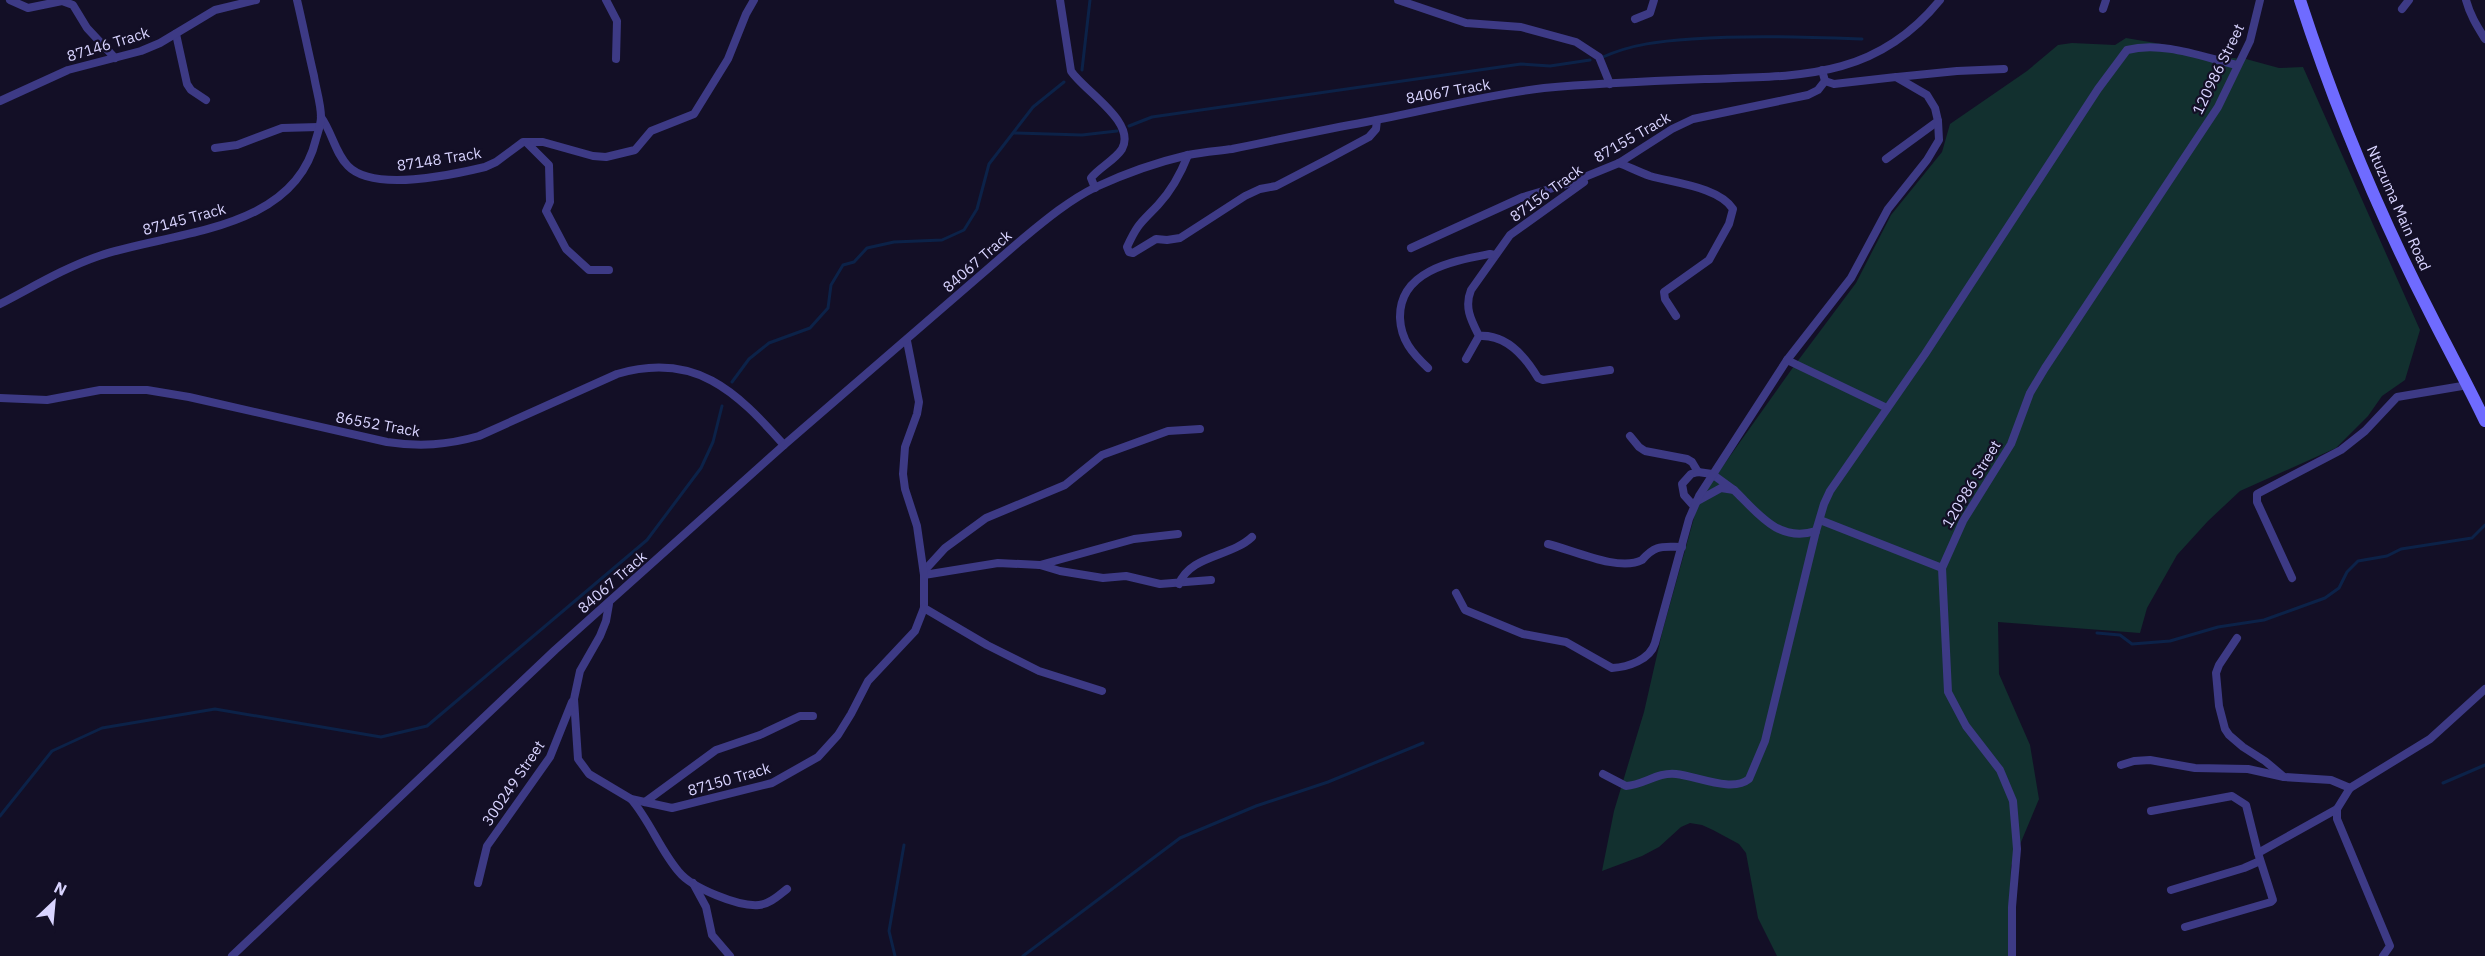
<svg xmlns="http://www.w3.org/2000/svg" width="2485" height="956" font-family="'IBM Plex Sans',sans-serif">
<style>
.green{fill:#12302f}
.lines{fill:none;stroke-linecap:round;stroke-linejoin:round}
.stream{stroke:#0c2248;stroke-width:3}
.street{stroke:#3d3a85;stroke-width:8}
.secondary{stroke:#6f6bff;stroke-width:12}
.labels{text-anchor:middle;dominant-baseline:central;stroke-width:4.5;stroke-linejoin:round;paint-order:stroke}
.street-label{font-size:15px;fill:#d9d4ff;stroke:#130f26}
</style>
<rect width="100%" height="100%" fill="#130f26"/>
<!-- green -->
<polygon class="green" points="2126,38 2173,46 2220,57 2246,59 2279,68 2303,67 2420,330 2405,380 2382,396 2368,416 2336,448 2240,491 2208,521 2177,555 2147,608 2140,633 1998,622 1999,674 2030,745 2039,799 2011,866 2008,956 1777,956 1758,918 1746,853 1739,844 1713,830 1702,825 1690,823 1681,827 1659,847 1642,856 1602,871 1614,811 1644,712 1662,633 1697,507 1703,494 1794,366 1856,283 1891,215 1942,152 1950,124 2027,71 2058,45 2072,43 2115,45"/>
<g class="lines">
<!-- stream -->
<g class="stream">
<path d="M1603,57C1632,44 1661,41 1692,39C1749,35 1805,37 1862,39"/>
<polyline points="1082,70 1090,0"/>
<polyline points="1129,126 1152,117 1521,64 1550,66 1590,60"/>
<polyline points="1014,133 1082,135 1117,131"/>
<polyline points="732,382 749,359 769,343 810,328 828,308 831,285 843,265 854,262 867,248 894,242 942,240 964,230 977,209 989,164 1033,107 1064,82"/>
<polyline points="2097,633 2120,635 2132,644 2170,641 2218,627 2264,620 2325,598 2339,588 2347,572 2358,561 2387,556 2401,549 2472,538 2485,525"/>
<polyline points="2443,783 2485,765"/>
<polyline points="0,816 52,751 102,728 215,709 381,737 427,726 647,540 701,468 713,442 722,406"/>
<polyline points="895,956 889,931 904,845"/>
<polyline points="1023,956 1180,838 1256,806 1328,782 1423,743"/>
</g>
<!-- street -->
<g class="street">
<polyline points="10,0 28,8 62,1 73,5 87,28 115,58"/>
<polyline points="606,0 617,21 616,59"/>
<path d="M1060,0L1071,71C1084,91 1137,122 1122,149C1115,160 1099,168 1091,178L1095,188"/>
<polyline points="1398,0 1466,23 1521,27 1576,42 1599,57 1610,84"/>
<path d="M2466,0C2470,15 2477,26 2485,39"/>
<polyline points="2103,9 2106,0"/>
<polyline points="2402,9 2409,0"/>
<polyline points="1635,19 1650,13 1654,0"/>
<polyline points="176,34 187,84 191,90 206,100"/>
<polyline points="1897,77 1957,71 2004,69"/>
<polyline points="1825,81 1834,84 1896,77 1927,95 1935,108 1938,121 1886,159"/>
<polyline points="0,101 68,70 141,51 160,43 215,10 256,0"/>
<path d="M321,117C332,132 335,153 348,166C373,192 452,175 485,167L496,162L523,142H543L593,156L606,157L635,150L651,131L694,114L728,59L746,14L754,0"/>
<polyline points="527,143 549,165 550,202 546,211 566,249 589,270 609,270"/>
<polyline points="215,148 237,145 282,128 319,127"/>
<path d="M1188,155C1181,173 1171,191 1158,205C1141,223 1138,223 1127,247L1129,252L1133,253L1156,239L1167,240L1180,238L1245,196L1260,189L1276,186L1330,158L1369,137L1376,129L1377,120"/>
<path d="M1619,163C1629,167 1639,172 1650,176C1674,183 1719,187 1733,209L1729,224L1709,260L1664,292L1665,299L1676,316"/>
<polyline points="1411,248 1523,197 1570,183 1619,163 1672,129 1693,119 1808,95 1818,90 1825,81 1822,70"/>
<path d="M0,304C33,287 64,268 99,256C171,231 294,233 316,139C318,132 321,124 321,117C321,104 316,89 314,76C308,51 303,25 297,0"/>
<path d="M1479,336C1506,334 1525,356 1538,378L1543,380L1610,370"/>
<path d="M1466,359L1479,336C1471,320 1464,307 1471,290L1510,235L1584,182"/>
<polyline points="1787,360 1887,408"/>
<path d="M1428,368C1412,353 1401,340 1400,318C1399,270 1454,261 1490,254L1495,255"/>
<path d="M0,398L47,400L100,390H147L189,397L387,442C420,447 447,445 479,436L617,374C695,351 736,391 784,445"/>
<polyline points="1630,436 1639,447 1645,451 1687,459 1692,462 1698,472"/>
<polygon points="1698,472 1712,474 1734,490 1721,488 1692,504 1684,495 1682,484 1691,474"/>
<path d="M1734,490C1758,513 1778,543 1816,531"/>
<polyline points="1820,520 1942,568"/>
<path d="M1548,544C1573,550 1619,572 1642,560C1656,544 1662,547 1682,547"/>
<polyline points="1040,565 1134,539 1178,534"/>
<polyline points="924,571 945,548 986,518 1065,485 1102,455 1168,431 1200,429"/>
<polyline points="924,575 998,563 1040,565 1060,571 1103,578 1126,576 1160,584 1211,580"/>
<polyline points="2292,578 2257,502 2257,494 2341,450 2365,431 2397,397 2468,385"/>
<path d="M1179,584C1190,555 1231,557 1252,537"/>
<path d="M1456,593L1465,610L1523,634L1566,642L1612,668C1628,667 1650,660 1655,643L1689,519L1699,496L1787,360L1851,278L1888,209L1927,160L1939,140L1938,121"/>
<polyline points="609,604 606,621 600,636 580,671 574,699 578,759 589,774 631,799 672,808 772,783 818,757 838,735 851,714 868,681 915,631 924,608 924,575 917,526 905,489 903,474 905,447 917,414 919,402 907,341"/>
<polyline points="924,608 987,645 1039,671 1102,691"/>
<polyline points="2237,638 2219,665 2216,673 2219,706 2225,729 2229,735 2243,747 2265,761 2284,777 2331,780 2350,788"/>
<polyline points="2121,765 2134,761 2150,760 2195,768 2248,769 2284,777"/>
<path d="M1603,774L1626,786C1644,785 1657,772 1676,774C1697,776 1732,793 1749,779L1765,741L1816,531L1824,504L1830,491L1925,354L2098,89L2127,50C2163,41 2202,57 2237,65"/>
<path d="M631,799C650,821 660,850 679,872C692,888 739,907 759,905C770,904 779,895 787,889"/>
<polyline points="645,802 716,750 760,735 800,716 813,716"/>
<polyline points="2151,811 2232,796 2246,805 2258,853 2273,900 2271,902 2185,927"/>
<polyline points="2258,853 2337,809"/>
<polyline points="478,883 487,846 550,757 572,702"/>
<polyline points="693,883 706,907 712,935 730,956"/>
<polyline points="2171,890 2244,868 2260,861"/>
<path d="M232,956L555,650L784,445L1020,241C1043,222 1069,200 1096,187C1124,174 1158,162 1188,155C1203,152 1217,151 1232,149C1277,140 1321,130 1366,122C1425,111 1484,95 1544,88C1597,83 1651,81 1705,79C1798,76 1875,80 1940,0"/>
<polyline points="2012,956 2012,907 2017,849 2013,801 2000,770 1966,726 1948,692 1942,568 1963,521 2011,444 2030,393 2045,368 2218,107 2250,41 2260,0"/>
<polyline points="2383,956 2390,946 2337,819 2337,809 2350,788 2430,739 2485,689"/>
</g>
<!-- secondary -->
<path class="secondary" d="M2300,0C2335,108 2379,214 2431,315C2449,351 2468,385 2485,421"/>
</g>
<g class="labels">
<!-- street labels -->
<g class="street-label">
<text transform="translate(108 44) rotate(-17)">87146 Track</text>
<text transform="translate(2218 69) rotate(-64)">120986 Street</text>
<text transform="translate(1448 91) rotate(-10)">84067 Track</text>
<text transform="translate(1632 137) rotate(-30)">87155 Track</text>
<text transform="translate(439 159) rotate(-9)">87148 Track</text>
<text transform="translate(1546 193) rotate(-36)">87156 Track</text>
<text transform="translate(2399 208) rotate(66)">Ntuzuma Main Road</text>
<text transform="translate(184 219) rotate(-15)">87145 Track</text>
<text transform="translate(977 261) rotate(-41)">84067 Track</text>
<text transform="translate(378 424) rotate(10)">86552 Track</text>
<text transform="translate(1971 484) rotate(-59)">120986 Street</text>
<text transform="translate(612 582) rotate(-41)">84067 Track</text>
<text transform="translate(729 779) rotate(-16)">87150 Track</text>
<text transform="translate(513 783) rotate(-56)">300249 Street</text>
</g>
</g>
<!-- north arrow -->
<g transform="translate(54 902) rotate(26)" stroke="#130f26" stroke-width="4.5" paint-order="stroke">
<path d="M0-4.5L10 22L0 15L-10 22Z" fill="#d9d4ff"/>
<text y="-9" font-size="16" font-weight="bold" text-anchor="middle" fill="#d9d4ff">N</text>
</g>
</svg>
